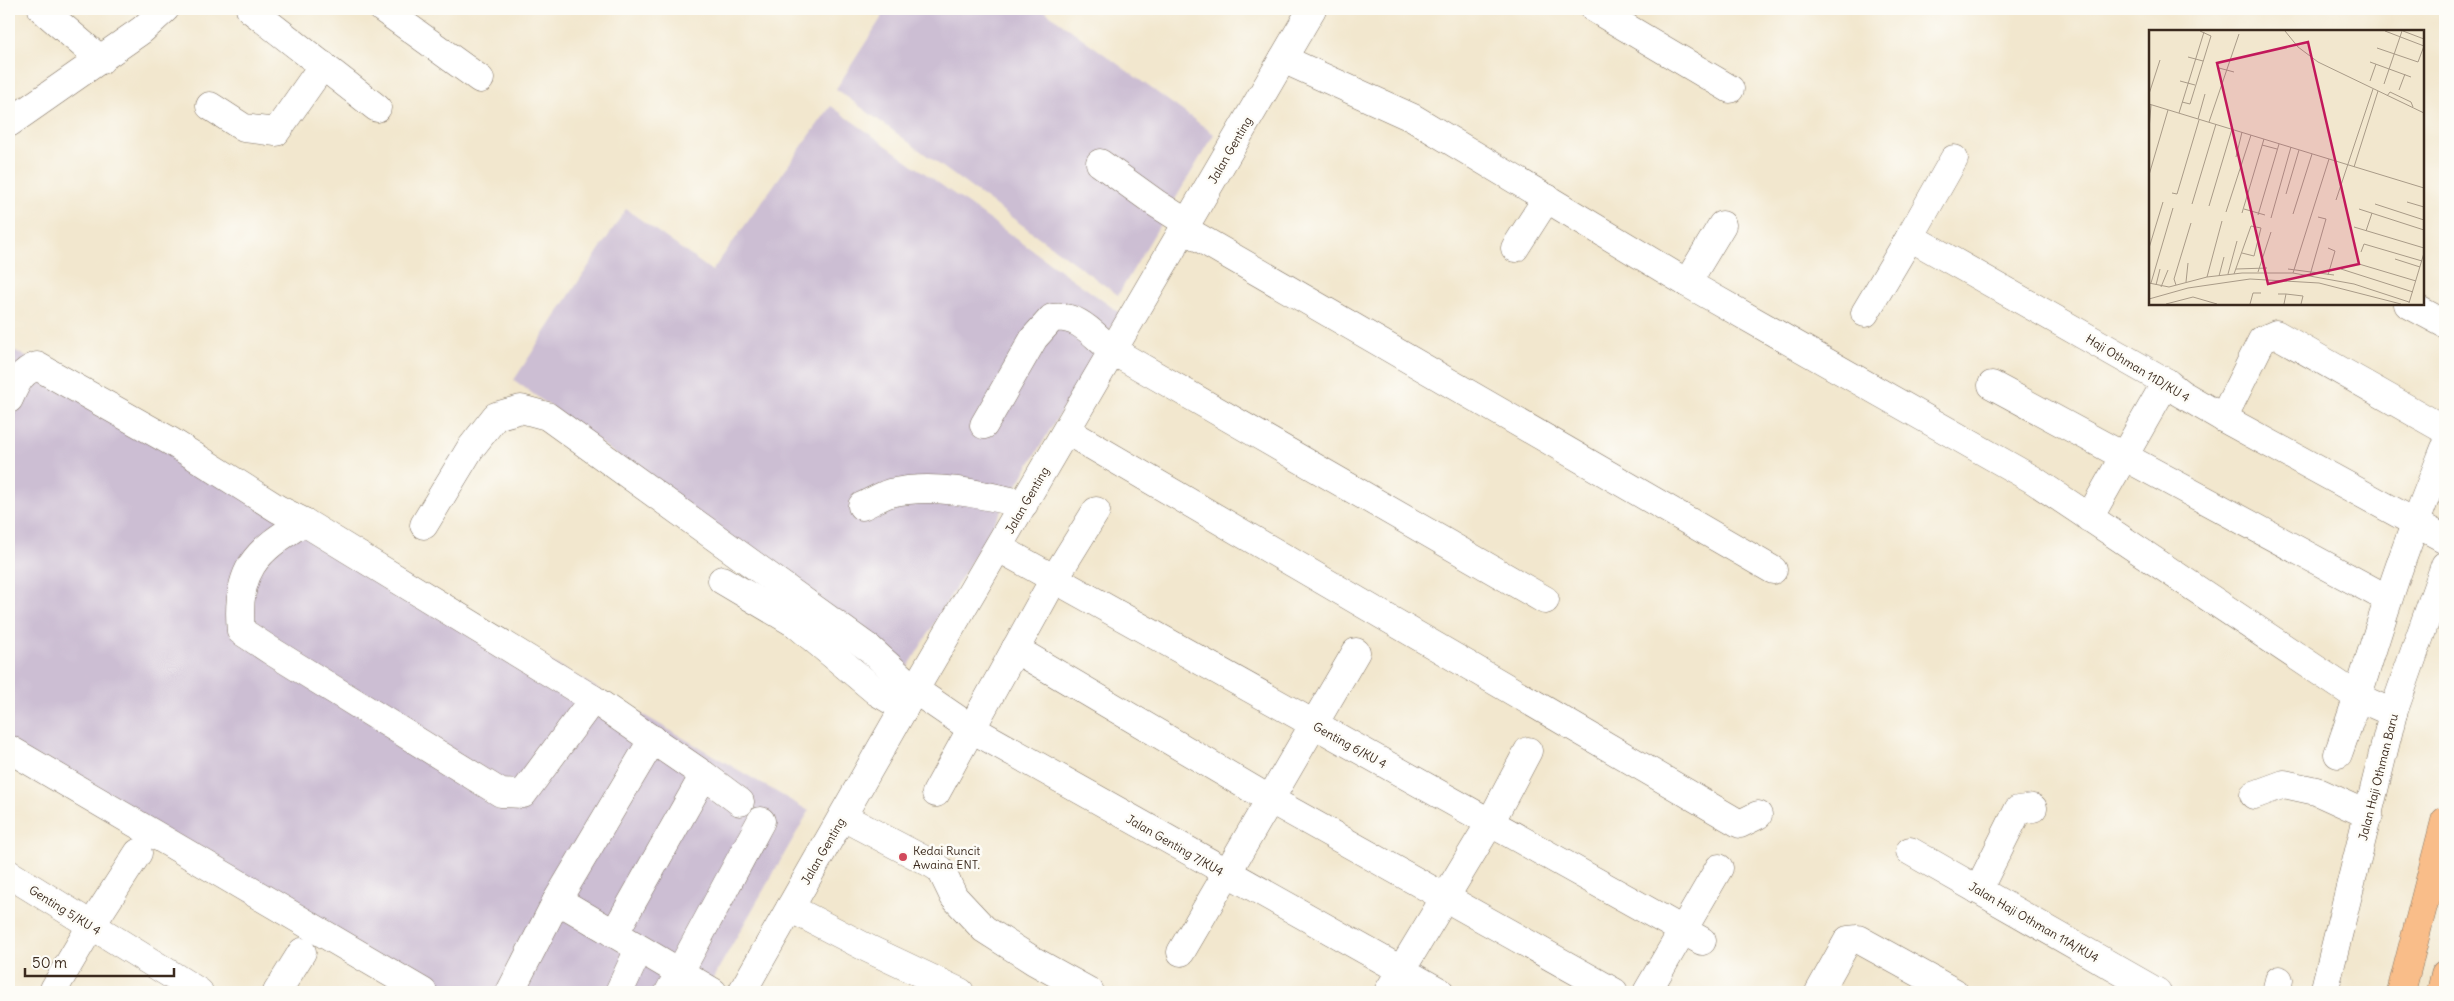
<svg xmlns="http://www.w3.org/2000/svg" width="2454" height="1001" font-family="Delius,sans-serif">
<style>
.industrial{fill:#ccbed3}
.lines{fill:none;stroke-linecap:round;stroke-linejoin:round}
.minor-casing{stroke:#7b6c5c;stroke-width:29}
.highway-casing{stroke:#7b6c5c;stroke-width:29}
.minor{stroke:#fff;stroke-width:28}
.highway{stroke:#f9bd89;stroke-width:28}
.poi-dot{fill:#d1495b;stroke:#fdfcf7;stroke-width:2}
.labels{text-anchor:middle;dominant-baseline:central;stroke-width:5;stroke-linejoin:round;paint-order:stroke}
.street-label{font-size:12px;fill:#3b2a1e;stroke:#fdfcf7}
.poi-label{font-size:12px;fill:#3b2a1e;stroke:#fdfcf7;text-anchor:start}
.inset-road{fill:none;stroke:#a99b88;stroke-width:1}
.view{fill:#c2185b;fill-opacity:0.15;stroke:#c2185b;stroke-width:2.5}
.inset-edge{fill:none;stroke:#3b2a1e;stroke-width:2.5}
</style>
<rect width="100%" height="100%" fill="#fdfcf7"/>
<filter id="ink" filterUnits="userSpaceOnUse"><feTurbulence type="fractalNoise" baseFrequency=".02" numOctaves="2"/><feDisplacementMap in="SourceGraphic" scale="10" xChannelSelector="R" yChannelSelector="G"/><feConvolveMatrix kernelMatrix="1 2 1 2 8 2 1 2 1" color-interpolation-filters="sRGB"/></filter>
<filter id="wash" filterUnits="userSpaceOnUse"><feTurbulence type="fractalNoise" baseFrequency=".0096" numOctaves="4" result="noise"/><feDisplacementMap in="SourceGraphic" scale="20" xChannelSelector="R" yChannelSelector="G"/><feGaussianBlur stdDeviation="1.12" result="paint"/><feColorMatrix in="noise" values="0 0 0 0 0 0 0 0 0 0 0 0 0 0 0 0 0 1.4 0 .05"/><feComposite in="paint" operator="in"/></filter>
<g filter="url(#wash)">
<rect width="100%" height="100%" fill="#f2e7ce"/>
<!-- industrial -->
<g class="industrial">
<polygon points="887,9 1042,9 1214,134 1118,295 836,89"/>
<polygon points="831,106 1120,313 908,667 514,380 626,209 712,271"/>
<polygon points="9,347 809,811 705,992 406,992 9,762"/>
</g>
</g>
<g filter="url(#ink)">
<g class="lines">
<defs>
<g id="minor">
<polyline points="42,9 101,60"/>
<polyline points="250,9 377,108"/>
<polyline points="383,9 480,79"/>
<polyline points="1595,9 1730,89"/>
<polyline points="1283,59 1413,118 1687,283 2032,479 2359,698 2393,713"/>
<polyline points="210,106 244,128 276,132 323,65"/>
<polyline points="9,123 142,30 165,9"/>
<polyline points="1100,163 1157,204 1187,223"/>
<polyline points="1184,229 1773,570"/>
<polyline points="1910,237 1954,159"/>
<polyline points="1515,248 1547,198"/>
<polyline points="1687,283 1722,225"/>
<polyline points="2408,304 2445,324"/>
<polyline points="1865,313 1910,237 2166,382 2180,393 2223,418 2445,539"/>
<polyline points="1992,385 2388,599"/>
<path d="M9,399C16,384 20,372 37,366L172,442L278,509L304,522L593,699"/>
<polyline points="2223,418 2262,340 2276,334 2445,430"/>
<path d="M984,425L1034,338L1052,318C1079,314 1093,335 1113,351L1545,600"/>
<polyline points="1067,431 1740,824 1758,815"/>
<path d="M862,506C871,502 881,496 890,493C935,483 980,494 1024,504"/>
<polyline points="2089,518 2166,382"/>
<path d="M304,522C255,551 235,571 241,631L273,652L501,793L523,794L593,699L704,775"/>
<polyline points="424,525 470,449 496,416 521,409 547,416 870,649 915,690 972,729 1440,992"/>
<polyline points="999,548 1702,941"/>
<polyline points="722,580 796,624 877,692 904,708"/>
<polyline points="1015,649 1269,799 1614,992"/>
<polyline points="9,749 423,992"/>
<path d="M2338,754C2357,703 2371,651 2389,598C2405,547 2425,498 2445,448"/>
<polyline points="936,793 1054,579 1096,511"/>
<polyline points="2254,795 2284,784 2316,791 2369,815"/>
<polyline points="843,817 934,865 941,870 954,897 984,929 1034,961 1090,992"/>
<polyline points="1910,851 2157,992"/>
<polyline points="9,874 199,992"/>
<polyline points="1978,890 2018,810 2033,808"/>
<polyline points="556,902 653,739"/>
<polyline points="790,908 867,948 960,992"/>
<polyline points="614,934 704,775 740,802"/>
<polyline points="1181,952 1356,652"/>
<polyline points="54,989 91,926 138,853"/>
<polyline points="277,992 302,952"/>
<polyline points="510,992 556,902 566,905 713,992"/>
<polyline points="619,992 639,949"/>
<polyline points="669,992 761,821"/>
<polyline points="742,992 904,708 1312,9"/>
<polyline points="1388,992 1490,823 1528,751"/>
<polyline points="1647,992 1719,868"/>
<polyline points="1819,992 1848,940 1858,939 1954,992"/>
<polyline points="2276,992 2279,980"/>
<polyline points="2324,992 2393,713 2445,565"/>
</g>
<g id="highway">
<polyline points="2401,992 2445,821"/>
<polyline points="2441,992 2445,974"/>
</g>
</defs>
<!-- minor casing -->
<use href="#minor" class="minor-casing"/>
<!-- highway casing -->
<use href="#highway" class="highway-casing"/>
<!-- minor -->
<use href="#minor" class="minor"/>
<!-- highway -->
<use href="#highway" class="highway"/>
</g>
</g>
<!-- markers -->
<circle class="poi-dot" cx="903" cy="857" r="5"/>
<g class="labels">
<!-- street labels -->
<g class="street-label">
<text transform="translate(1230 150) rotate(-60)">Jalan Genting</text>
<text transform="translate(2138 368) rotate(31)">Haji Othman 11D/KU 4</text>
<text transform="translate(1027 500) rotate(-60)">Jalan Genting</text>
<text transform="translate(1350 745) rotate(29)">Genting 6/KU 4</text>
<text transform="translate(2378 777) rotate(-76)">Jalan Haji Othman Baru</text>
<text transform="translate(1175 845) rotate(30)">Jalan Genting 7/KU4</text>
<text transform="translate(823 851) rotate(-60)">Jalan Genting</text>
<text transform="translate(65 910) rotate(32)">Genting 5/KU 4</text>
<text transform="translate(2034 922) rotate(30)">Jalan Haji Othman 11A/KU4</text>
</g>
<!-- poi labels -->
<g class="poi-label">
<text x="913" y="850">Kedai Runcit<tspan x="913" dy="14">Awaina ENT.</tspan></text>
</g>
</g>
<!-- overview -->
<g transform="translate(2149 30)">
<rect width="275" height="275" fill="#f2e7ce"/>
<path class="inset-road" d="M136,1L149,17L169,32L275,83M236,1L275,16M254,1L275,9M228,18L269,32L275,16M39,27L54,31M221,32L262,47M70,38L85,42M31,51L46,55M221,51L227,34M235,54L253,1M250,60L256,44M0,64L11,30M238,66L241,62L262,72L264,77M33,72L41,74L62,6L51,1M0,74L275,158M30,83L55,2M49,89L56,64M60,92L90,4M0,100L2,75M113,115L128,119M87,127L93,102M205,137L229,61M0,145L19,80M23,163L28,164L50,90M137,164L150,120M187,170L224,59M258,172L275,177M43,174L67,94M226,174L275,190M60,176L83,99M95,179L116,185M210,179L275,200M77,182L102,105M93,183L115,109M144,184L163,124M109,185L130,114M122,188L142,117M205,197L275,218M217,201L223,183M0,218L14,172M212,222L215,214L273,231M246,229L271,237M210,234L267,251M87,239L118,238M139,239L185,245M192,239L264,262M109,242L122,202M144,243L180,129M79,244L88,211M85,244L102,196L112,198L105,226L93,223M161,245L177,189L169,187M179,245L186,221L179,218M70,246L75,227M58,247L73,191M37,252L39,233M0,253L20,257L58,247L93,243H144L205,254L260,272M2,253L24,178M7,255L11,239M27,255L25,249L42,193M12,257L19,240M129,264H137L135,274M137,264L154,266L152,274M0,269L39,258L101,249L170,253L252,274M260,273L275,223M17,274L44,267L68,274M101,274L104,263H112"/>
<path class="view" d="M159,12L210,234L119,254L68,33Z"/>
<rect width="275" height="275" class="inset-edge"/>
</g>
<!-- margin -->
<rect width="2454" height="1001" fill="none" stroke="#fdfcf7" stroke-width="30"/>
<!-- scale -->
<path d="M25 968v8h149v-8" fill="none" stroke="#3b2a1e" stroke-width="2.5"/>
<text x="32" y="968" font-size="15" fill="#3b2a1e" stroke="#fdfcf7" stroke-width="4" paint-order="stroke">50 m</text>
</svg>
